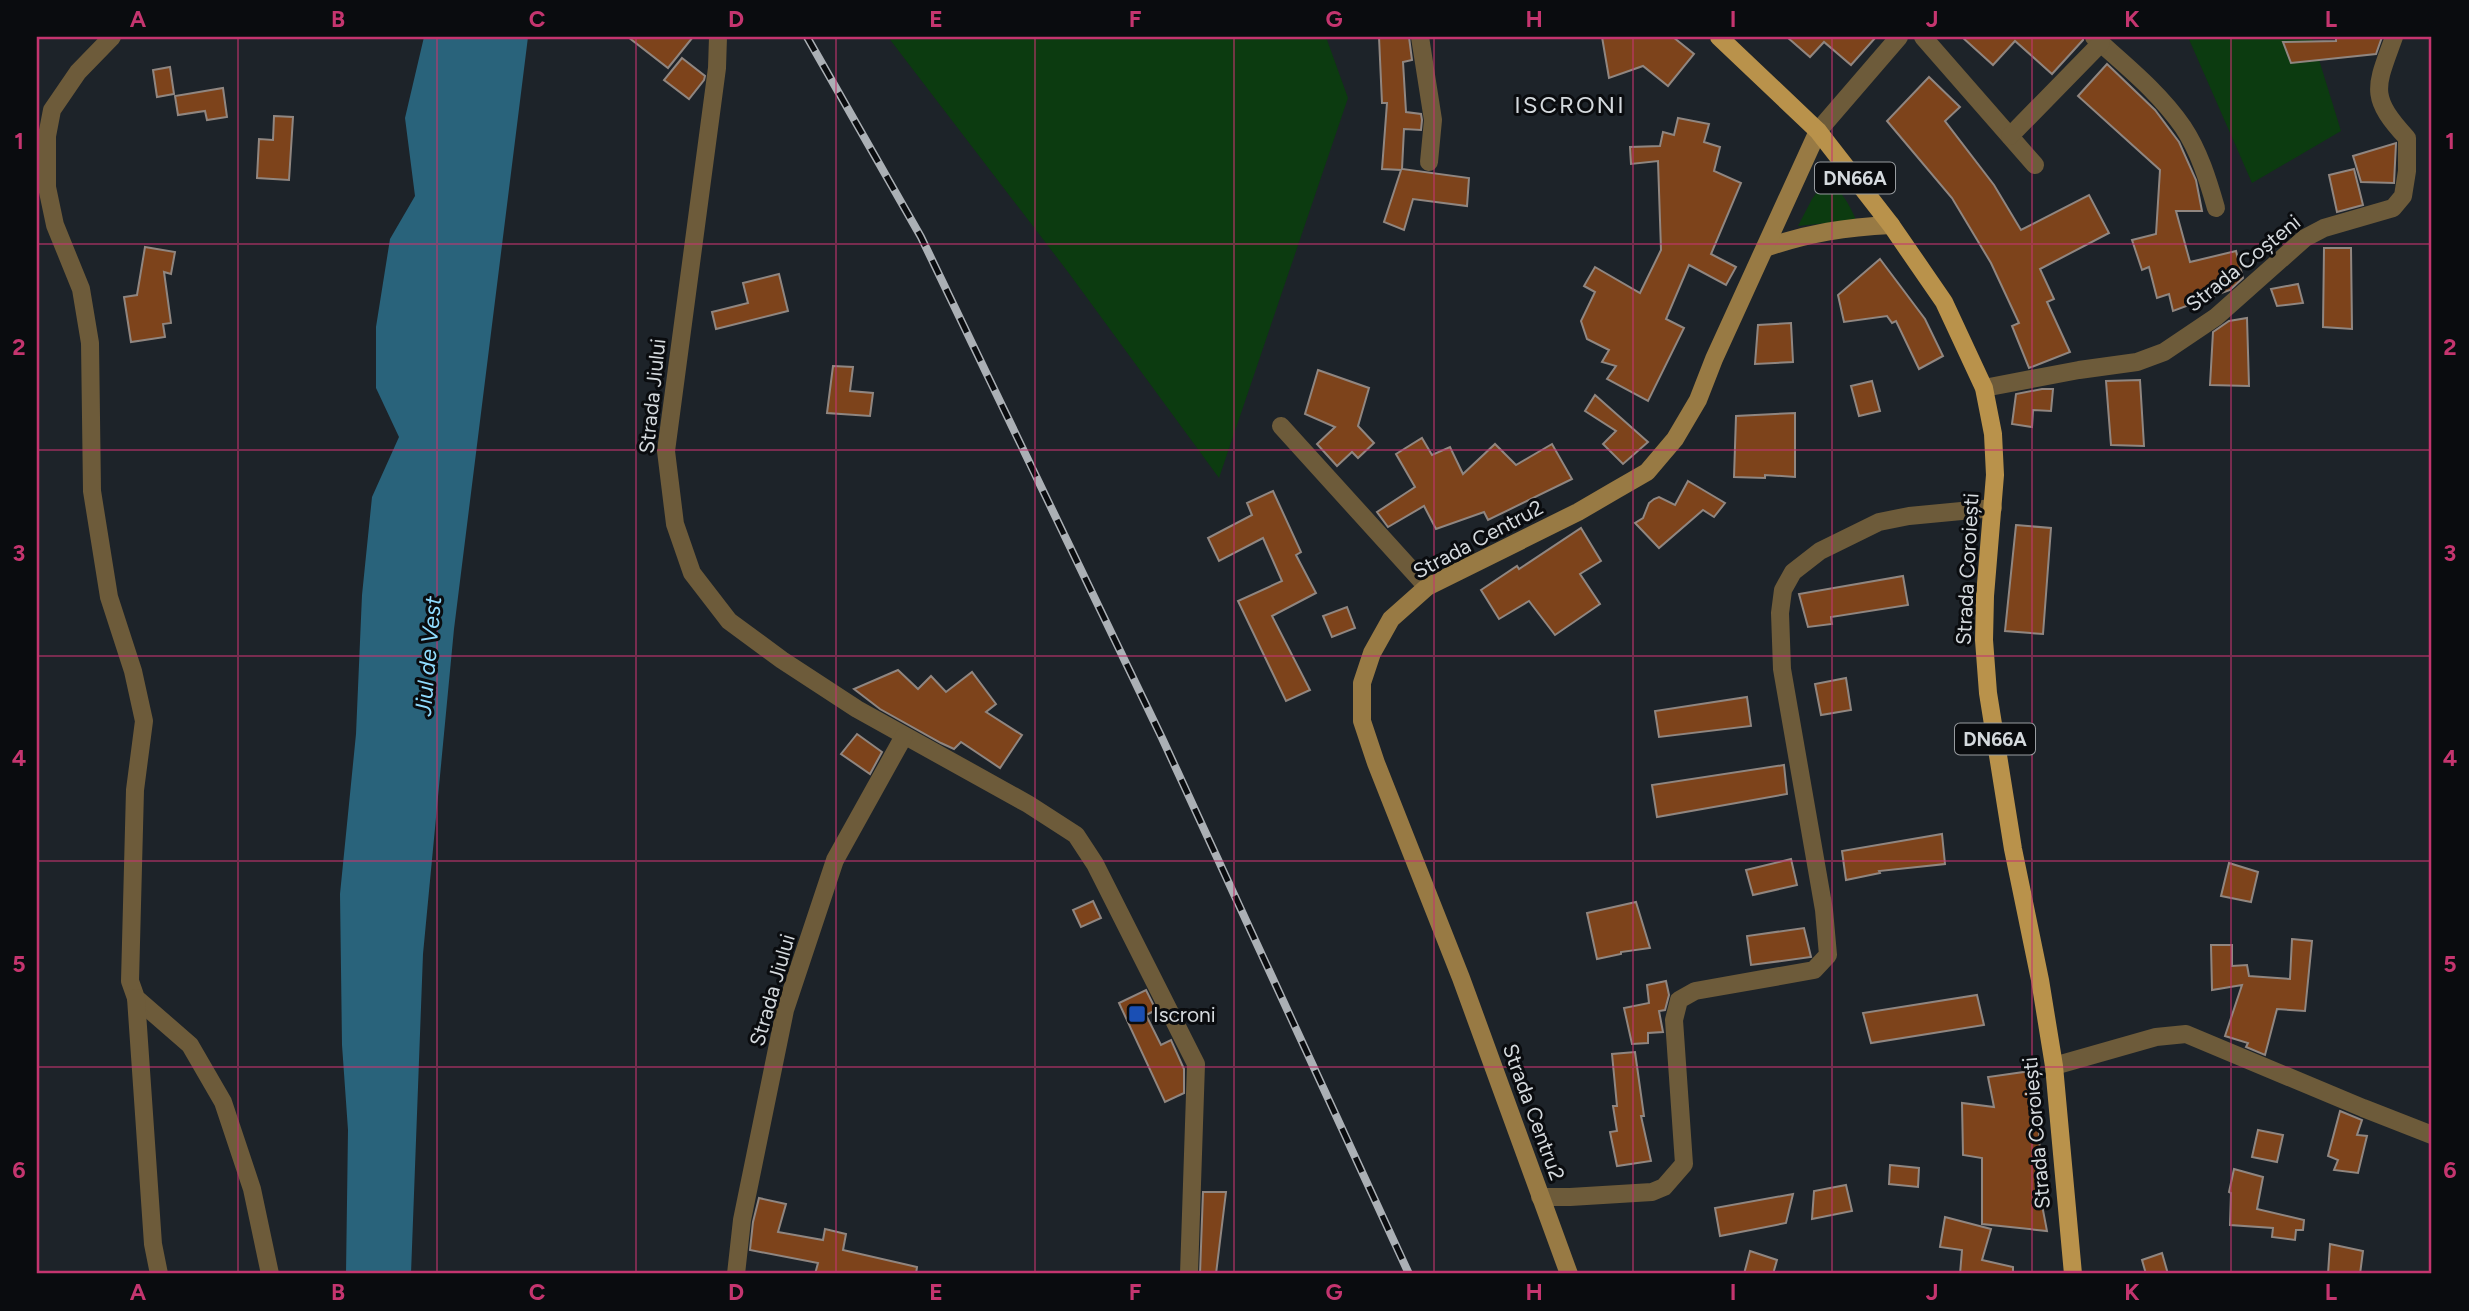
<svg xmlns="http://www.w3.org/2000/svg" width="2469" height="1311" font-family="Figtree,sans-serif">
<style>
.green{fill:#0c3b10}
.water{fill:#29637b}
.building{fill:#7d431b;stroke:#908680;stroke-width:2}
.lines{fill:none;stroke-linecap:round;stroke-linejoin:round}
.street{stroke:#6d5b3a;stroke-width:18}
.secondary{stroke:#987a44;stroke-width:18}
.primary{stroke:#b9924b;stroke-width:18}
.rail-casing{stroke:#abb0b5;stroke-width:8}
.rail{stroke:#0a0c0f;stroke-width:5;stroke-dasharray:16;stroke-linecap:butt}
.grid{fill:none;stroke:#c5356f;stroke-width:2;stroke-opacity:0.55}
.transit-dot{fill:#1a4fb4;stroke:#0a0c0f;stroke-width:2.5}
.labels{text-anchor:middle;dominant-baseline:central;stroke-width:6;stroke-linejoin:round;paint-order:stroke}
.shield{fill:#0a0c0f;stroke:#989ca0;stroke-width:2}
.shield-label{font-size:19px;font-weight:bold;fill:#d5dade}
.street-label{font-size:21px;fill:#d5dade;stroke:#0a0c0f}
.poi-label{font-size:21px;fill:#d5dade;stroke:#0a0c0f;text-anchor:start}
.water-label{font-size:23px;font-style:italic;fill:#90dcff;stroke:#0a0c0f}
.quarter-label{font-size:24px;letter-spacing:2px;fill:#d5dade;stroke:#0a0c0f}
.neatline{fill:none;stroke:#c5356f;stroke-width:2.5}
.grid-label{font-size:23px;text-anchor:middle;font-weight:bold;fill:#c5356f}
</style>
<rect width="100%" height="100%" fill="#1d2329"/>
<!-- green -->
<g class="green">
<polygon points="888,37 1326,37 1348,98 1219,478 1068,272"/>
<polygon points="2188,37 2312,37 2341,131 2252,183"/>
<path d="M1825,181C1840,186 1850,206 1856,220L1798,226L1812,199Z"/>
</g>
<!-- water -->
<polygon class="water" points="424,37 528,37 454,629 423,954 411,1274 346,1274 348,1130 342,1045 340,894 356,734 362,595 372,497 399,437 376,388 376,327 390,239 415,196 405,118"/>
<!-- building -->
<g class="building">
<polygon points="628,37 693,37 668,68"/>
<polygon points="1379,37 1409,37 1412,60 1403,62 1406,112 1421,114 1422,120 1421,130 1404,129 1402,169 1469,178 1467,206 1413,199 1404,230 1384,222 1401,170 1382,169 1387,103 1382,103"/>
<polygon points="1602,37 1673,37 1694,54 1668,86 1643,66 1609,78"/>
<polygon points="1787,37 1876,37 1851,65 1824,42 1810,57"/>
<polygon points="1962,37 2083,37 2083,40 2052,74 2015,41 1993,65"/>
<polygon points="2336,37 2382,37 2376,54 2291,63 2283,42 2336,41"/>
<polygon points="682,58 705,76 704,80 689,99 664,80"/>
<polygon points="2107,64 2155,110 2179,142 2196,180 2202,211 2176,211 2190,262 2236,251 2243,278 2230,290 2173,311 2169,294 2157,298 2149,267 2142,270 2132,240 2156,234 2160,170 2078,96"/>
<polygon points="170,67 174,94 157,97 153,70"/>
<polygon points="1929,77 1960,107 1945,121 1994,185 2021,230 2089,195 2109,233 2040,269 2054,299 2047,302 2070,352 2029,368 2012,326 2019,323 1991,263 1952,198 1887,121"/>
<polygon points="223,88 227,117 207,120 205,111 178,115 175,96"/>
<polygon points="274,116 293,117 289,180 257,178 259,139 273,140"/>
<polygon points="1678,118 1709,124 1704,142 1720,147 1714,171 1741,183 1711,254 1736,267 1726,285 1689,265 1666,319 1684,328 1648,401 1607,379 1616,366 1602,362 1609,350 1587,339 1581,321 1595,292 1584,286 1595,267 1640,293 1661,250 1658,161 1631,164 1630,147 1660,146 1663,132 1674,135"/>
<polygon points="2396,143 2394,183 2361,182 2353,156"/>
<polygon points="2354,169 2363,205 2337,212 2329,175"/>
<polygon points="145,247 175,252 171,274 164,272 171,323 163,324 165,337 131,342 124,297 137,295"/>
<polygon points="2324,248 2351,248 2352,329 2323,327"/>
<polygon points="1880,259 1925,319 1943,356 1919,369 1896,321 1892,323 1887,316 1844,322 1838,295"/>
<polygon points="779,274 788,311 716,329 712,312 748,303 743,283"/>
<polygon points="2298,284 2303,303 2277,306 2271,289"/>
<polygon points="2247,318 2249,386 2210,385 2213,332 2229,321"/>
<polygon points="1791,323 1793,362 1755,364 1758,325"/>
<polygon points="833,366 853,367 850,391 873,393 870,416 827,413"/>
<polygon points="1318,370 1369,388 1358,426 1374,443 1358,458 1352,452 1337,466 1317,444 1335,427 1305,414"/>
<polygon points="2140,380 2144,446 2111,445 2106,381"/>
<polygon points="1872,381 1880,411 1859,416 1851,386"/>
<polygon points="2042,389 2053,389 2051,411 2033,410 2032,427 2012,424 2016,394"/>
<polygon points="1595,395 1648,442 1623,464 1603,444 1616,431 1585,411"/>
<polygon points="1795,413 1795,477 1765,475 1765,478 1734,477 1736,416"/>
<polygon points="1422,438 1432,455 1450,447 1463,474 1495,444 1516,465 1552,444 1572,479 1488,520 1484,512 1436,529 1424,506 1388,527 1377,512 1415,487 1396,454"/>
<polygon points="1688,481 1725,503 1714,517 1703,510 1659,548 1635,523 1643,518 1649,503 1654,499 1659,497 1675,505"/>
<polygon points="1273,491 1301,552 1296,555 1316,593 1272,616 1310,690 1286,701 1238,601 1282,581 1263,538 1219,561 1208,538 1252,515 1247,503"/>
<polygon points="2016,525 2051,528 2043,634 2005,631"/>
<polygon points="1581,528 1601,561 1580,574 1600,604 1555,635 1529,601 1499,619 1481,590 1517,566 1519,569"/>
<polygon points="1903,576 1908,605 1831,617 1832,624 1808,627 1799,594"/>
<polygon points="1347,607 1355,628 1332,637 1323,616"/>
<polygon points="898,670 918,689 931,676 946,692 972,672 996,704 986,712 1022,735 1000,768 961,742 954,749 941,743 880,709 854,689"/>
<polygon points="1846,678 1851,710 1821,715 1815,684"/>
<polygon points="1747,697 1751,726 1659,737 1655,711"/>
<polygon points="857,734 882,752 870,774 841,754"/>
<polygon points="1784,765 1787,794 1657,817 1652,785"/>
<polygon points="1942,834 1945,864 1879,871 1880,873 1846,880 1842,851"/>
<polygon points="1791,859 1797,885 1753,895 1746,870"/>
<polygon points="2229,863 2258,872 2251,902 2221,896"/>
<polygon points="1093,901 1101,918 1081,927 1073,910"/>
<polygon points="1636,902 1650,948 1621,952 1621,954 1597,959 1587,913"/>
<polygon points="1804,928 1811,957 1751,965 1747,936"/>
<polygon points="2292,939 2312,941 2305,1011 2277,1009 2265,1055 2246,1047 2248,1043 2225,1036 2242,985 2212,990 2211,945 2232,945 2232,966 2247,965 2249,976 2290,979"/>
<polygon points="1666,981 1669,995 1665,1010 1659,1011 1663,1032 1648,1033 1648,1043 1632,1044 1624,1008 1649,1003 1647,985"/>
<polygon points="1146,990 1156,1010 1146,1015 1161,1045 1171,1040 1184,1069 1184,1093 1165,1102 1119,1003"/>
<polygon points="1977,995 1984,1025 1871,1043 1863,1013"/>
<polygon points="1635,1052 1644,1116 1641,1116 1651,1161 1617,1166 1610,1132 1617,1131 1613,1106 1617,1106 1612,1054"/>
<polygon points="2031,1071 2039,1131 2042,1205 2047,1231 1982,1224 1982,1158 1963,1155 1962,1103 1994,1107 1988,1077"/>
<polygon points="2340,1111 2362,1120 2357,1135 2367,1136 2358,1173 2334,1170 2338,1160 2328,1156"/>
<polygon points="2258,1130 2283,1135 2277,1162 2252,1157"/>
<polygon points="1890,1165 1919,1168 1918,1187 1889,1184"/>
<polygon points="2234,1169 2263,1177 2257,1209 2304,1220 2303,1230 2296,1230 2295,1240 2272,1237 2273,1228 2230,1225 2231,1193 2229,1192"/>
<polygon points="1846,1185 1852,1211 1812,1219 1814,1191"/>
<polygon points="1203,1192 1226,1192 1216,1274 1200,1274"/>
<polygon points="1793,1194 1786,1223 1720,1236 1715,1208"/>
<polygon points="759,1198 786,1204 778,1232 823,1240 825,1229 846,1234 843,1250 917,1267 916,1274 815,1274 818,1263 750,1250 753,1222"/>
<polygon points="1945,1217 1991,1229 1982,1260 2013,1267 2013,1274 1960,1274 1962,1250 1940,1247"/>
<polygon points="2330,1244 2363,1251 2360,1274 2328,1274"/>
<polygon points="1750,1251 1777,1260 1773,1274 1744,1274"/>
<polygon points="2162,1253 2168,1274 2146,1274 2142,1260"/>
</g>
<g class="lines">
<!-- street -->
<g class="street">
<polyline points="112,37 78,72 52,110 47,136 47,187 55,225 81,289 90,343 92,491 109,597 133,671 144,721 135,790 130,981 136,998 190,1045 223,1102 252,1189 270,1274"/>
<polyline points="718,37 717,68 666,451 675,524 692,573 729,621 782,660 857,709 1028,804 1076,835 1095,864 1196,1064 1189,1274"/>
<polyline points="1420,37 1433,120 1429,162"/>
<polyline points="1923,37 2035,165"/>
<path d="M2094,37C2125,65 2159,92 2183,127C2199,151 2208,180 2216,208"/>
<polyline points="1818,131 1899,37"/>
<polyline points="2010,136 2101,43"/>
<path d="M1984,388L2079,370L2137,362L2164,352L2216,317L2305,238L2324,228L2393,208L2403,196L2407,171V138C2368,96 2376,87 2394,37"/>
<polyline points="1281,426 1427,587"/>
<polyline points="136,998 153,1244 159,1274"/>
<polyline points="2054,1066 2156,1037 2186,1034 2363,1108 2432,1135"/>
<polyline points="1540,1197 1570,1197 1652,1192 1664,1187 1684,1164 1674,1020 1679,1000 1695,991 1814,970 1828,955 1824,910 1782,669 1780,613 1783,590 1793,572 1820,551 1879,522 1909,516 1993,508"/>
<polyline points="736,1274 742,1220 785,1010 835,860 904,736"/>
</g>
<!-- secondary -->
<g class="secondary">
<path d="M1765,248C1809,233 1846,227 1891,225"/>
<polyline points="1569,1274 1461,978 1376,763 1362,721 1362,683 1372,653 1391,619 1427,587 1578,512 1614,491 1647,472 1675,439 1698,400 1714,359 1818,131"/>
</g>
<!-- primary -->
<polyline class="primary" points="1719,37 1818,131 1891,225 1944,302 1984,388 1993,434 1995,475 1985,596 1984,640 1988,693 2013,849 2040,980 2054,1066 2073,1274"/>
<defs>
<polyline id="rail" points="807,37 921,237 982,364 1162,738 1409,1274"/>
</defs>
<!-- rail casing -->
<use href="#rail" class="rail-casing"/>
<!-- rail -->
<use href="#rail" class="rail"/>
</g>
<!-- grid -->
<path class="grid" d="M238,37V1274M437,37V1274M636,37V1274M836,37V1274M1035,37V1274M1234,37V1274M1434,37V1274M1633,37V1274M1832,37V1274M2032,37V1274M2231,37V1274M37,244H2432M37,450H2432M37,656H2432M37,861H2432M37,1067H2432"/>
<!-- markers -->
<rect class="transit-dot" x="1128" y="1005" width="18" height="18" rx="3.5"/>
<g class="labels">
<!-- shield labels -->
<g class="shield">
<rect x="1815" y="162.5" width="80" height="31" rx="5"/>
<rect x="1955" y="723.5" width="80" height="31" rx="5"/>
</g>
<g class="shield-label">
<text x="1855" y="178">DN66A</text>
<text x="1995" y="739">DN66A</text>
</g>
<!-- street labels -->
<g class="street-label">
<text transform="translate(2243 263) rotate(-39)">Strada Coșteni</text>
<text transform="translate(652 396) rotate(-84)">Strada Jiului</text>
<text transform="translate(1478 539) rotate(-28)">Strada Centru2</text>
<text transform="translate(1967 569) rotate(-87)">Strada Coroiești</text>
<text transform="translate(772 990) rotate(-74)">Strada Jiului</text>
<text transform="translate(1534 1112) rotate(70)">Strada Centru2</text>
<text transform="translate(2036 1133) rotate(-95)">Strada Coroiești</text>
</g>
<!-- poi labels -->
<g class="poi-label">
<text x="1153" y="1014">Iscroni</text>
</g>
<!-- water labels -->
<g class="water-label">
<text transform="translate(428 656) rotate(-85)">Jiul de Vest</text>
</g>
<!-- quarter labels -->
<g class="quarter-label">
<text x="1570" y="104">ISCRONI</text>
</g>
</g>
<!-- border -->
<rect width="2469" height="1311" fill="none" stroke="#0a0c0f" stroke-width="77"/>
<rect x="38" y="38" width="2392" height="1234" class="neatline"/>
<g class="grid-label">
<text x="138" y="27">A</text>
<text x="338" y="27">B</text>
<text x="537" y="27">C</text>
<text x="736" y="27">D</text>
<text x="936" y="27">E</text>
<text x="1135" y="27">F</text>
<text x="1334" y="27">G</text>
<text x="1534" y="27">H</text>
<text x="1733" y="27">I</text>
<text x="1932" y="27">J</text>
<text x="2132" y="27">K</text>
<text x="2331" y="27">L</text>
<text x="19" y="149">1</text>
<text x="2450" y="149">1</text>
<text x="19" y="355">2</text>
<text x="2450" y="355">2</text>
<text x="19" y="561">3</text>
<text x="2450" y="561">3</text>
<text x="19" y="766">4</text>
<text x="2450" y="766">4</text>
<text x="19" y="972">5</text>
<text x="2450" y="972">5</text>
<text x="19" y="1178">6</text>
<text x="2450" y="1178">6</text>
<text x="138" y="1300">A</text>
<text x="338" y="1300">B</text>
<text x="537" y="1300">C</text>
<text x="736" y="1300">D</text>
<text x="936" y="1300">E</text>
<text x="1135" y="1300">F</text>
<text x="1334" y="1300">G</text>
<text x="1534" y="1300">H</text>
<text x="1733" y="1300">I</text>
<text x="1932" y="1300">J</text>
<text x="2132" y="1300">K</text>
<text x="2331" y="1300">L</text>
</g>
</svg>
